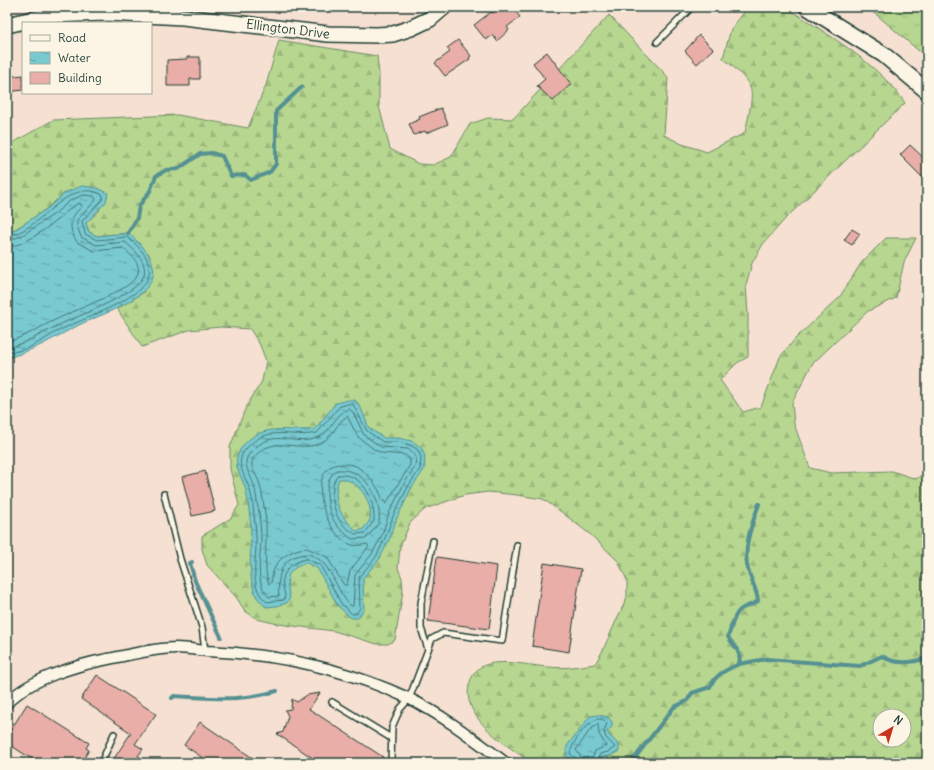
<svg xmlns="http://www.w3.org/2000/svg" width="934" height="770" font-family="Delius,sans-serif">
<style>
.forest{fill:url(#forest-firs);stroke:#6b8a62;fill-rule:evenodd}
.park{fill:url(#park-tufts);stroke:#6b8a62}
.water{fill:url(#water-ripples);stroke:#559192;fill-rule:evenodd}
.lines{fill:none;stroke-linecap:round;stroke-linejoin:round}
.shore{stroke:#437573;stroke-width:1}
.stream{stroke:#559192;stroke-width:4}
.building{fill:#e9aea7;stroke:#1f3d34}
.lane-casing{stroke:#1f3d34;stroke-width:8}
.street-casing{stroke:#1f3d34;stroke-width:13}
.secondary-casing{stroke:#1f3d34;stroke-width:18}
.lane{stroke:#fcf5e5;stroke-width:5}
.street{stroke:#fcf5e5;stroke-width:10}
.secondary{stroke:#fcf5e5;stroke-width:15}
.labels{text-anchor:middle;dominant-baseline:central;stroke-width:4;stroke-linejoin:round;paint-order:stroke}
.street-label{font-size:13px;fill:#1f3d34;stroke:#fcf5e5}
</style>
<defs>
<pattern id="forest-firs" width="22" height="20" patternUnits="userSpaceOnUse"><rect width="22" height="20" fill="#b7d790"/><path d="M5 1l3.5 6h-7zM16 11l3.5 6h-7z" fill="#9db97d"/></pattern>
<pattern id="park-tufts" width="24" height="20" patternUnits="userSpaceOnUse"><rect width="24" height="20" fill="#b7d790"/><path d="M3 7l-1-3M5 7V3M7 7l1-3M15 17l-1-3M17 17v-4M19 17l1-3" fill="none" stroke="#9db97d"/></pattern>
<pattern id="water-ripples" width="26" height="14" patternUnits="userSpaceOnUse"><rect width="26" height="14" fill="#79c9d1"/><path d="M2 4q2-2 4 0t4 0M15 11q2-2 4 0t4 0" fill="none" stroke="#63a4aa"/></pattern>
</defs>
<rect width="100%" height="100%" fill="#f6e0d2"/>
<filter id="ink" filterUnits="userSpaceOnUse"><feTurbulence type="fractalNoise" baseFrequency=".025" numOctaves="2"/><feDisplacementMap in="SourceGraphic" scale="8" xChannelSelector="R" yChannelSelector="G"/><feConvolveMatrix kernelMatrix="1 2 1 2 8 2 1 2 1" color-interpolation-filters="sRGB"/></filter>
<g filter="url(#ink)">
<!-- forest -->
<path class="forest" d="M748,7C758,7 771,5 782,7C790,9 801,17 809,22C843,44 882,69 905,103L786,218L763,244L752,263L746,285L748,314V357L737,363L720,380L743,412L761,407L780,357L796,338L839,298L862,262L886,238H916L904,262L896,298L868,311L812,364L792,403L794,424L810,468L831,473L892,471L916,479L927,471V763H532C508,746 458,717 470,682C472,676 476,669 483,666C500,658 531,666 549,667C564,669 580,666 595,664L602,652L627,597V580L618,561L591,535L560,511L543,499L517,495L488,492L465,495L425,509L410,523L400,547L398,568L402,578L403,591L395,640L388,644H377L334,631L278,624L257,619L245,611L236,597L207,565L202,549V536L231,518L239,505L230,469V447L246,407L262,381L266,361L260,345L250,329L221,327L189,330L142,347L117,309L144,292L114,234L97,236L89,232L86,223L100,210L66,192C48,208 29,223 7,233V146L53,120L178,115L248,128L266,85L279,40L377,56L379,75V106L390,149L419,164L433,165L451,157L470,124L488,118L513,119L609,15L668,77L664,135L682,144L707,152L745,133C747,122 753,101 751,90C748,78 732,66 723,58L731,29ZM880,716H904V740H880Z"/>
<!-- park -->
<polygon class="park" points="863,7 927,7 927,58 877,15"/>
<!-- water -->
<g class="water">
<path d="M82,186L97,188L108,193L106,202L86,223L89,232L97,236L128,233C191,285 123,305 79,325C55,337 34,351 7,358V233L16,229L48,208L66,192Z"/>
<path d="M348,400H355L361,408L369,428L384,438H398L412,441L421,447L425,456L424,470L412,487L397,518L390,538L379,560L363,578L364,609L358,618H351L338,606L317,568L307,563C286,569 285,578 290,598L287,603L277,606L266,607C260,602 256,597 254,590C246,568 254,536 249,511C248,503 247,494 245,487C239,471 231,463 242,447C262,421 288,433 315,429L336,403ZM339,479C357,478 373,501 370,519C369,523 365,526 363,529L357,531C341,517 331,501 339,479Z"/>
<polygon points="599,715 608,717 612,722 612,727 607,731 610,736 619,745 619,751 610,756 602,757 599,763 577,763 566,756 567,746 590,716"/>
</g>
<g class="lines">
<!-- shore -->
<g class="shore">
<path d="M7,236C41,232 67,175 103,195L102,200L82,221L85,234L97,240L127,237C139,247 154,260 148,278C141,299 80,320 60,330C48,336 37,345 25,349C19,351 13,352 7,353"/>
<path d="M7,241L21,236L53,215L71,200L83,195L94,196L96,200L77,220V226L81,237L96,245L125,242C135,250 147,261 144,275C141,283 132,290 124,294C105,306 83,314 63,323C44,332 28,343 7,348"/>
<path d="M7,247C24,246 44,230 57,220C65,214 71,206 80,203L82,206C70,218 67,226 77,242L94,251L123,248C130,254 141,263 138,273C136,280 127,286 120,290C100,301 78,309 57,319C40,327 25,337 7,342"/>
<path d="M348,404H353L367,431L383,442H398L410,445L417,449L421,457L420,469L409,485L393,516L386,536L376,557L359,577L360,608L356,614H352L341,603L320,565L307,559C293,561 280,572 283,587C284,592 286,595 284,600L267,602C248,588 257,559 256,539C256,531 255,523 254,515C253,505 252,494 248,485C243,472 235,461 246,449C268,423 290,439 317,433L339,407Z"/>
<path d="M349,409L353,412L364,435L381,447L408,449L414,453L416,458L415,467L405,482L389,513L382,535L372,554L355,575L353,606H351C334,590 333,561 308,554C281,555 277,574 279,596L269,597C255,584 260,559 261,542C261,532 260,521 259,512C257,503 256,493 254,485C250,473 240,463 251,452C275,425 294,449 319,437C332,431 335,413 349,409Z"/>
<path d="M347,416L358,437L375,450L382,453L405,455L410,459V465L386,504C383,501 381,495 379,491C373,480 367,473 356,466C351,464 347,464 341,464C304,465 323,536 352,545C357,546 362,545 367,544L369,546L350,571L347,585H344L327,557L307,548C296,548 280,556 275,567C272,572 272,578 271,583L269,584C263,572 267,537 266,521C264,508 263,494 259,482C257,476 252,471 252,465C251,460 255,456 258,453C278,435 301,454 322,442C333,437 337,422 347,416Z"/>
<path d="M337,470C365,467 382,498 379,523L367,538L352,539C347,535 340,530 336,524C327,513 321,478 337,470Z"/>
<path d="M338,475C363,472 375,500 374,521L365,533L355,534C350,530 343,526 340,521C333,511 328,484 338,475Z"/>
<path d="M577,763V759L570,754C571,743 595,707 607,723L604,732L606,738L615,747L608,752L600,754L596,763"/>
<polyline points="583,763 582,758 576,750 590,730 598,724 599,734 606,746 595,751 591,763"/>
</g>
<!-- stream -->
<g class="stream">
<polyline points="128,233 137,218 139,206 150,191 156,176 166,170 178,169 200,154 211,153 222,156 231,176 245,175 251,180 270,172 276,164 276,111 302,87"/>
<polyline points="192,562 190,563 195,581 221,637"/>
<path d="M739,664L766,659L860,666L882,656C896,665 911,663 927,658"/>
<path d="M172,698L174,696C213,698 239,702 277,691"/>
<path d="M631,763L674,707L687,701L692,693L710,687C716,674 726,670 739,664C742,652 734,646 728,637C731,629 734,612 743,608C748,605 753,605 758,601C757,588 749,578 747,565C744,544 752,524 759,504"/>
</g>
</g>
<!-- building -->
<g class="building">
<polygon points="500,7 512,7 520,17 507,27 509,30 497,41 493,35 486,40 474,25 491,12 492,13"/>
<polygon points="699,35 713,49 697,64 685,51"/>
<polygon points="458,40 471,56 469,58 470,59 445,76 435,63 450,52 447,48"/>
<polygon points="547,52 571,84 553,101 537,86 545,79 533,63"/>
<polygon points="187,57 200,57 200,79 190,79 190,86 167,86 167,60 187,59"/>
<polygon points="23,75 23,90 7,92 7,77"/>
<polygon points="441,108 448,124 426,133 425,131 414,135 409,124 420,119 419,117"/>
<polygon points="910,145 927,161 927,182 900,155"/>
<polygon points="852,229 860,234 852,245 844,240"/>
<polygon points="205,471 215,511 192,516 182,477"/>
<polygon points="437,557 497,566 489,629 428,621"/>
<polygon points="544,563 581,569 569,652 532,646"/>
<polygon points="97,675 156,714 135,744 143,749 138,756 149,763 111,763 131,733 81,699"/>
<polygon points="320,693 309,709 383,757 379,763 320,763 277,734 283,732 288,716 285,710 291,709 292,699 297,702 307,695"/>
<polygon points="27,704 89,743 86,748 89,750 81,763 38,763 7,743 7,736"/>
<polygon points="200,722 260,763 210,763 184,745"/>
</g>
<g class="lines">
<defs>
<g id="lane">
<polyline points="657,42 692,7"/>
<polyline points="164,494 180,559 202,627 205,651"/>
<polyline points="428,649 421,628 421,603 433,541"/>
<polyline points="332,702 391,738"/>
<polyline points="101,763 114,734"/>
<polyline points="391,763 392,727 400,709 409,699 432,639 443,633 502,641 517,545"/>
</g>
<path id="street" d="M7,703C29,679 77,665 108,659C130,655 154,648 176,648C186,648 197,650 207,651C276,654 344,668 408,698C443,715 475,740 506,763"/>
<g id="secondary">
<polyline points="807,7 884,55 927,91"/>
<polyline points="7,25 51,15 106,13 183,17 328,34 377,35 393,34 411,28 430,19 444,7"/>
</g>
</defs>
<!-- lane casing -->
<use href="#lane" class="lane-casing"/>
<!-- street casing -->
<use href="#street" class="street-casing"/>
<!-- secondary casing -->
<use href="#secondary" class="secondary-casing"/>
<!-- lane -->
<use href="#lane" class="lane"/>
<!-- street -->
<use href="#street" class="street"/>
<!-- secondary -->
<use href="#secondary" class="secondary"/>
</g>
</g>
<g class="labels">
<!-- street labels -->
<g class="street-label">
<text transform="translate(288 29) rotate(7)">Ellington Drive</text>
</g>
</g>
<!-- margin -->
<rect width="934" height="770" fill="none" stroke="#fcf5e5" stroke-width="24"/>
<rect x="12" y="12" width="910" height="746" fill="none" stroke="#1f3d34" stroke-width="1.5" filter="url(#ink)"/>
<!-- legend -->
<rect x="22" y="22" width="130" height="72" fill="#fcf5e5" stroke="#a4ab9e"/>
<rect x="30" y="35" width="20" height="6" fill="#fcf5e5" stroke="#a4ab9e"/>
<text x="58" y="42" font-size="12" fill="#1f3d34">Road</text>
<rect x="30" y="52" width="20" height="12" fill="url(#water-ripples)" stroke="#a4ab9e"/>
<text x="58" y="62" font-size="12" fill="#1f3d34">Water</text>
<rect x="30" y="72" width="20" height="12" fill="#e9aea7" stroke="#a4ab9e"/>
<text x="58" y="82" font-size="12" fill="#1f3d34">Building</text>
<!-- north arrow -->
<g transform="translate(892 728) rotate(38)"><circle r="19" fill="#fcf5e5" stroke="#a4ab9e"/>
<path d="M0-3L7 15L0 10L-7 15Z" fill="#c8321e"/>
<text y="-6" font-size="11" font-weight="bold" text-anchor="middle" fill="#1f3d34">N</text>
</g>
</svg>
